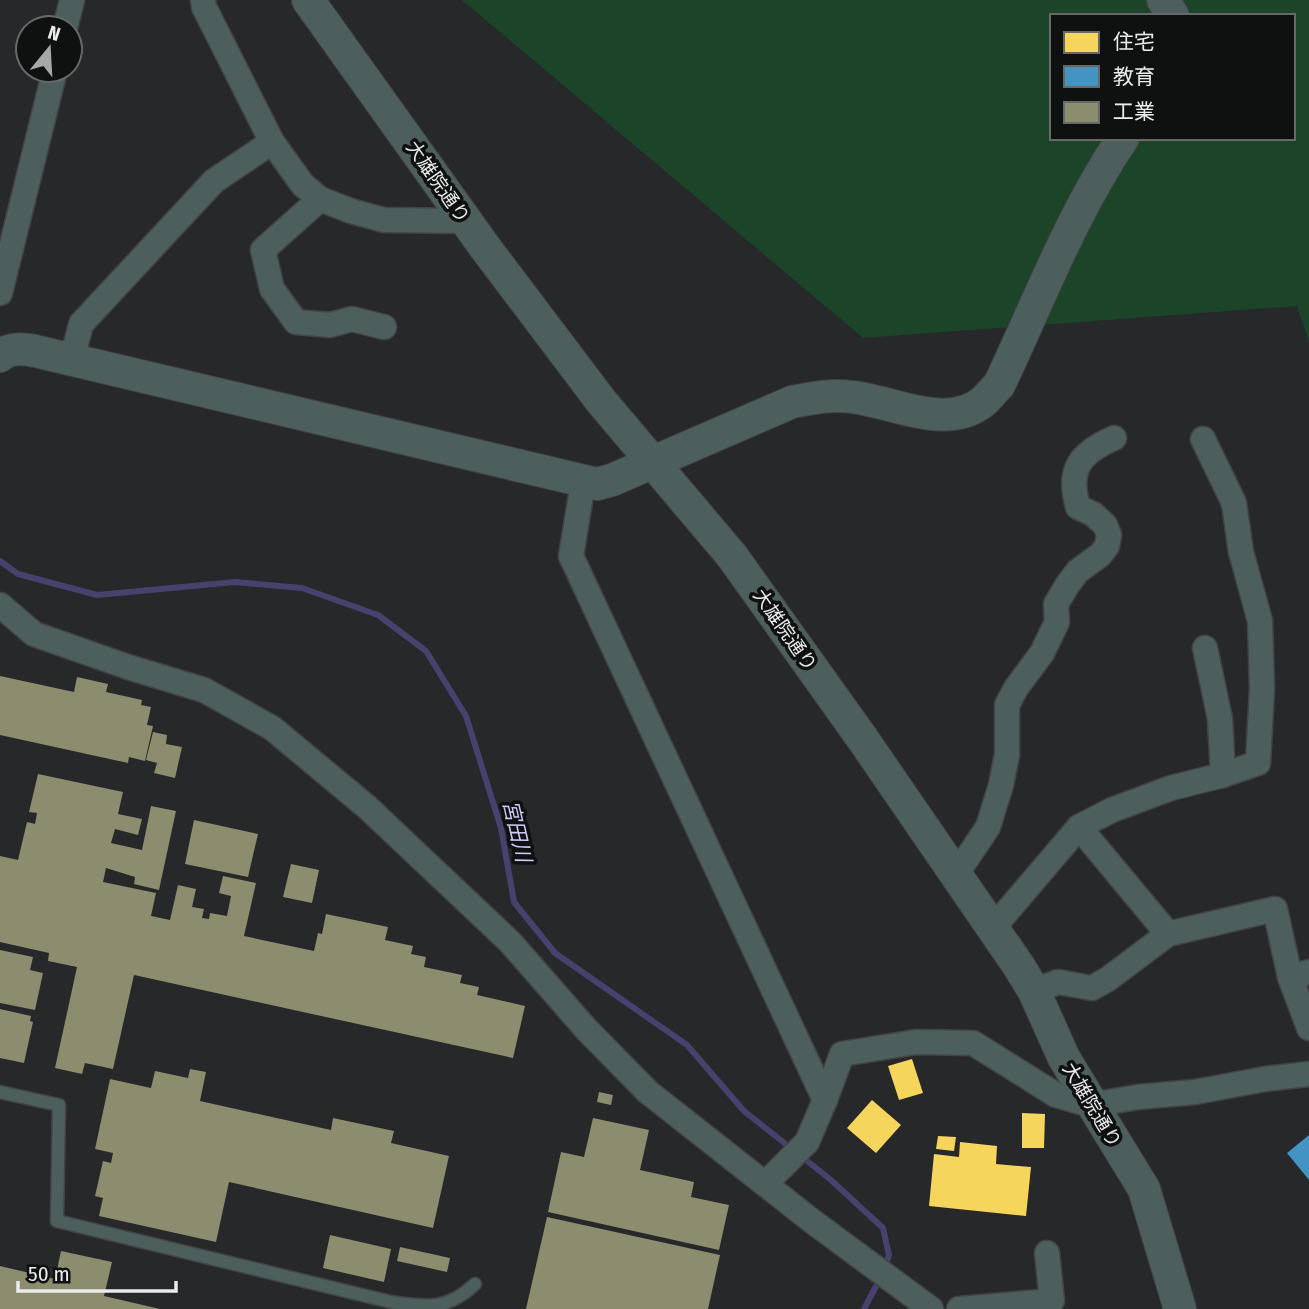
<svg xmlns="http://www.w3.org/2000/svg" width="1309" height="1309" font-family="'Fira Sans Condensed','Noto Sans JP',sans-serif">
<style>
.green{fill:#1b4429;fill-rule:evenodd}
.homes{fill:#f6d55c}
.schools{fill:#4393c3}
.industry{fill:#8c8c6e}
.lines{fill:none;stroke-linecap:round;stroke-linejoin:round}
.stream{stroke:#46416d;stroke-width:6}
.service-casing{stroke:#424343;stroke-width:15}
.minor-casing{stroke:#424343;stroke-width:27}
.tertiary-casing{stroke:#424343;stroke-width:34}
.service{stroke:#4d5f5d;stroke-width:12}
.minor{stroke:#4d5f5d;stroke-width:24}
.tertiary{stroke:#4d5f5d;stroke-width:32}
.labels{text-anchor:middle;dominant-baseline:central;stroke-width:7;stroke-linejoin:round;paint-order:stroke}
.street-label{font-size:19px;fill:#e9ebec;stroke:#0f1111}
.water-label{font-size:21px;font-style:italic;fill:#ccc9f9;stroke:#0f1111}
</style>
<rect width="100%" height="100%" fill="#262829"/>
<!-- green -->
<path class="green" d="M462,0H1309V342L1297,306L863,338ZM1052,16H1293V138H1052Z"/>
<!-- homes -->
<g class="homes">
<polygon points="912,1059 923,1093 899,1100 888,1066"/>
<polygon points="872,1100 901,1125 876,1153 847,1128"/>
<polygon points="1022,1113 1045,1114 1044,1148 1022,1148"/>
<polygon points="938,1136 956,1137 954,1151 936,1149"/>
<polygon points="960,1142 997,1146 996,1164 1031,1167 1026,1216 929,1206 934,1154 959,1157"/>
</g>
<!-- schools -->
<polygon class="schools" points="1309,1135 1309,1180 1287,1153"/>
<!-- industry -->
<g class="industry">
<polygon points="0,676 74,692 77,677 108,684 106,692 142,700 141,705 151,707 147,725 153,726 145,761 129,757 128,763 0,735"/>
<polygon points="153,732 167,735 166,744 182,747 175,778 154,773 157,763 146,760"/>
<polygon points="38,774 123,792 118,814 142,819 138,835 115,829 111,843 142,850 151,806 176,811 159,890 134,884 135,877 106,868 103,882 156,893 151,916 170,920 178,885 196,889 192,907 204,909 202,918 209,919 210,913 227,916 231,896 219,893 223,876 256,883 244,936 314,951 318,933 322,934 326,914 388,927 385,940 413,946 411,954 426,957 424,967 462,975 460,983 479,987 477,995 525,1006 513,1058 134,975 113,1069 85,1063 82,1074 55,1068 77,967 48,961 49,953 0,942 0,856 18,860 27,822 35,824 37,813 29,812"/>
<polygon points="194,820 258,834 248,877 185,864"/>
<polygon points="291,864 319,870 312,903 283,897"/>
<polygon points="0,950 33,957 30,970 43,973 35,1010 0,1003"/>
<polygon points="0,1009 31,1016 30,1021 33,1022 24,1063 0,1058"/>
<polygon points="190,1069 206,1072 200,1101 331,1130 333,1118 394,1131 391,1143 449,1156 433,1228 229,1182 216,1242 99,1216 103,1198 95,1196 103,1161 111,1163 113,1153 95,1149 110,1079 151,1088 155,1071 188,1078"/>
<polygon points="599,1092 613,1095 611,1105 597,1102"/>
<polygon points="593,1118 649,1130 640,1170 694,1182 691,1197 729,1205 719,1250 548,1212 561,1152 584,1157"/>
<polygon points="547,1217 720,1255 708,1309 526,1309"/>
<polygon points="330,1235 391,1249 384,1282 323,1268"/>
<polygon points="400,1247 450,1258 447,1272 397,1261"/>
<polygon points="61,1251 112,1262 104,1296 160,1309 0,1309 0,1266 55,1279"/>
</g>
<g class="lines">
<!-- stream -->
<g class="stream">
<polyline points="0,561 18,574 97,595 235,582 302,588 378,615 426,651 466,716 501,828 514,902 555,953 687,1045 744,1111 792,1149"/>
<polyline points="801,1156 831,1180 883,1228 889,1255 885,1267"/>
<polyline points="864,1309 881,1277"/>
</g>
<defs>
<path id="service" d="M0,1092L59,1105L57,1221L391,1302C429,1308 449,1309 475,1284"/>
<g id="minor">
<polyline points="203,0 204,7 272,142 303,185 320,199 351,211 384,220 466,221"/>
<polyline points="65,28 72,0"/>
<polyline points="320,199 263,250 272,289 296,322 330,325 352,319 384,327"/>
<polyline points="0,293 55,70"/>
<polyline points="72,359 81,324 214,181 272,142"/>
<polyline points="583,483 571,556 825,1100 807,1142 765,1184"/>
<polyline points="0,605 34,634 128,667 204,690 272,728 367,807 510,942 587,1030 648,1092 812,1221 931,1309"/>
<polyline points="1205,648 1220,719 1223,775"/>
<polyline points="1079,827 1168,934"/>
<path d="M955,876L988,827L1001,785L1007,755V705L1016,688L1042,653L1057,622L1056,604L1068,584L1078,571L1100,555L1107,546L1109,535L1105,525L1093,514L1078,507C1067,469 1080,453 1114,438"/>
<polyline points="993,928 1079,827 1112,810 1171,788 1223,775 1258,763 1262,689 1260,621 1241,552 1234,503 1203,439"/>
<polyline points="1290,977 1309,1028"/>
<polyline points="1034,991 1058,982 1092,988 1108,979 1168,934 1275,909 1290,977 1309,972"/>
<polyline points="825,1100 842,1054 916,1042 973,1043 1056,1095 1091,1105 1138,1097 1195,1092 1265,1079 1309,1074"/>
<polyline points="959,1309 1052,1301 1047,1253"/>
</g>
<g id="tertiary">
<polyline points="308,0 484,246 601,401 732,556 862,738 1018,965 1034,991 1064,1058 1144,1189 1180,1309"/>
<polyline points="1163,0 1173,16"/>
<path d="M0,356C9,347 24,349 35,351L597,484L612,480L792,402C812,398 831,394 852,397C892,401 947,432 984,401C989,396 994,390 999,385C1039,301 1071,215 1123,138"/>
</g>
</defs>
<!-- service casing -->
<use href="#service" class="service-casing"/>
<!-- minor casing -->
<use href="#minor" class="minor-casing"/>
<!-- tertiary casing -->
<use href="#tertiary" class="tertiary-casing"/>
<!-- service -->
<use href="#service" class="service"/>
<!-- minor -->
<use href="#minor" class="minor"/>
<!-- tertiary -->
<use href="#tertiary" class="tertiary"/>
</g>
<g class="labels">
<!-- street labels -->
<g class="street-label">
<text transform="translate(438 182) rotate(55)">大雄院通り</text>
<text transform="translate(785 630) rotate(55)">大雄院通り</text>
<text transform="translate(1092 1105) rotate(59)">大雄院通り</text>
</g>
<!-- water labels -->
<g class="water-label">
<text transform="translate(517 831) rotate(77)">宮田川</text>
</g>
</g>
<!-- legend -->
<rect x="1050" y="14" width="245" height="126" fill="#0f1111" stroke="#666869" stroke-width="2"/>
<rect x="1064" y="32" width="35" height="21" fill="#f6d55c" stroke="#666869" stroke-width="2"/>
<text x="1113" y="49" font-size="21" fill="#e9ebec">住宅</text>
<rect x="1064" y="66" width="35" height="21" fill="#4393c3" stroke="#666869" stroke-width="2"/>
<text x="1113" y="84" font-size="21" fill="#e9ebec">教育</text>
<rect x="1064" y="102" width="35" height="21" fill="#8c8c6e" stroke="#666869" stroke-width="2"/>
<text x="1113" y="119" font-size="21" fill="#e9ebec">工業</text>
<!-- north arrow -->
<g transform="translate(49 49) rotate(18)"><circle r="33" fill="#0f1111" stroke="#666869" stroke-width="2"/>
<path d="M0-5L12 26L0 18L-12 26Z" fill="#a5a7a8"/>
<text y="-10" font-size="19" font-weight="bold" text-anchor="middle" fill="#e9ebec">N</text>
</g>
<!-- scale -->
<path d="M18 1281v10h158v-10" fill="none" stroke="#e9ebec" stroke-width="3.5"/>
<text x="28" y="1281" font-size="21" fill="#e9ebec" stroke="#0f1111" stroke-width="5" paint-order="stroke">50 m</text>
</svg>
